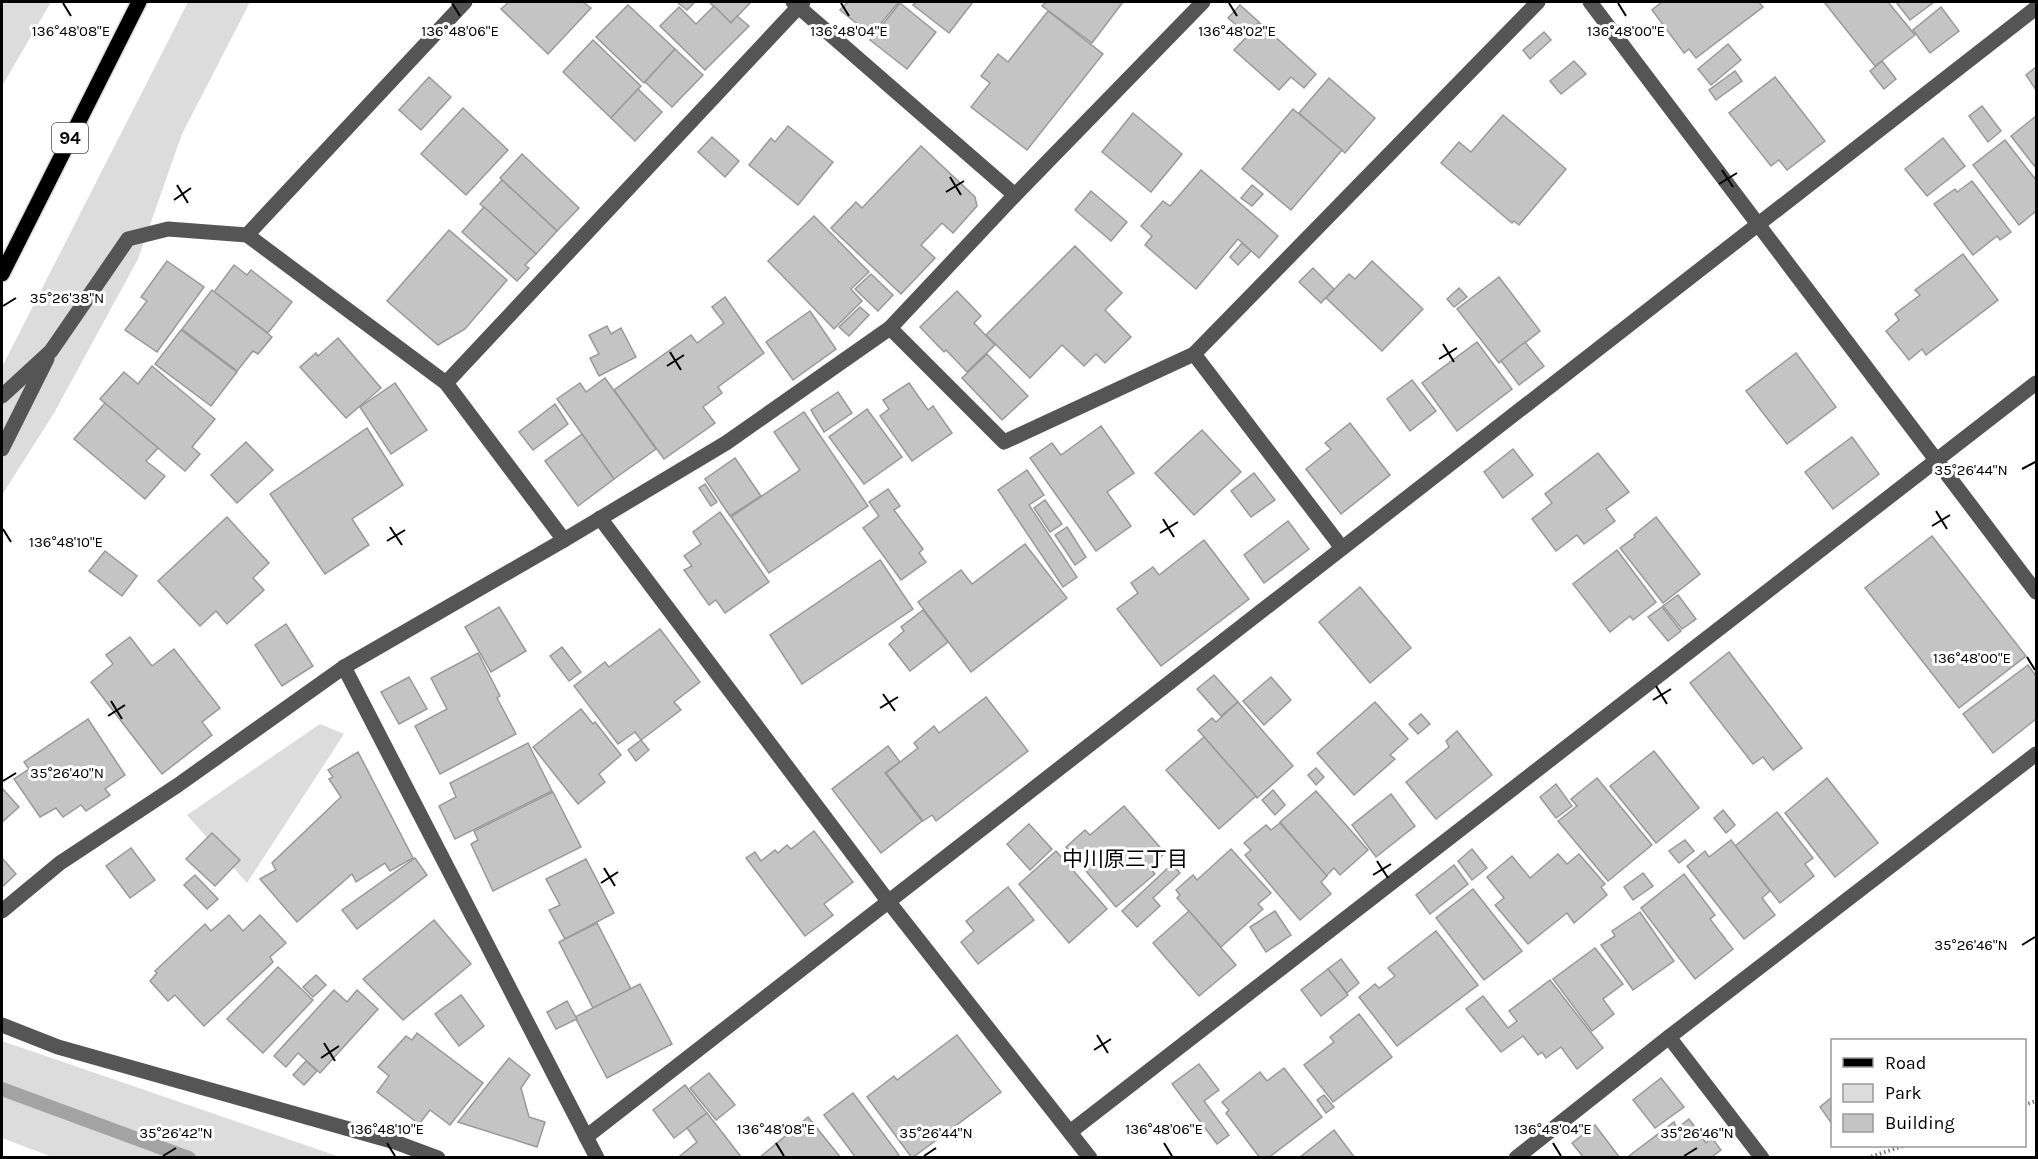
<svg xmlns="http://www.w3.org/2000/svg" width="2038" height="1159" font-family="Karla,'Noto Sans JP',sans-serif">
<style>
.green{fill:#dcdcdc}
.lines{fill:none;stroke-linecap:round;stroke-linejoin:round}
.stream{stroke:#a3a3a3;stroke-width:14}
.building{fill:#c4c4c4;stroke:#999;stroke-width:1.5}
.major-casing{stroke:#dbdbdb;stroke-width:18}
.path{stroke:#777;stroke-width:4;stroke-dasharray:1.5 3;stroke-linecap:butt}
.minor{stroke:#555;stroke-width:15}
.major{stroke:#000;stroke-width:15}
.ticks{fill:none;stroke:#000;stroke-width:2}
.labels{text-anchor:middle;dominant-baseline:central;stroke-width:6;stroke-linejoin:round;paint-order:stroke}
.shield{fill:#fff;stroke:#4c4c4c;stroke-width:1.5}
.shield-label{font-size:18px;font-weight:bold;fill:#000}
.neighbourhood-label{font-size:21px;fill:#000;stroke:#fff}
.ticks-label{font-size:15px;text-anchor:middle;fill:#000;stroke:#fff;stroke-width:6;stroke-linejoin:round;paint-order:stroke}
</style>
<rect width="100%" height="100%" fill="#fff"/>
<!-- green -->
<g class="green">
<polygon points="2,2 51,2 2,86"/>
<polygon points="188,2 250,2 182,134 138,259 54,413 2,495 2,367"/>
<polygon points="320,724 344,734 247,883 187,815"/>
<polygon points="2,1041 340,1157 55,1158 2,1138"/>
</g>
<g class="lines">
<!-- stream -->
<polyline class="stream" points="2,1089 189,1158"/>
</g>
<!-- building -->
<g class="building">
<polygon points="509,2 583,2 591,8 548,54 501,9"/>
<polygon points="677,2 695,2 687,10"/>
<polygon points="709,2 751,2 731,23"/>
<polygon points="848,2 899,2 871,35 840,10"/>
<polygon points="916,2 973,2 949,33 913,5"/>
<polygon points="1046,2 1123,2 1092,43 1042,6"/>
<polygon points="1662,2 1759,2 1763,7 1696,58 1689,49 1684,53 1652,10"/>
<polygon points="1824,2 1888,2 1915,35 1875,66"/>
<polygon points="1896,2 1934,2 1910,20"/>
<polygon points="900,3 936,32 907,69 870,40"/>
<polygon points="628,5 675,49 644,83 596,37"/>
<polygon points="1240,5 1259,22 1248,35 1228,18"/>
<polygon points="714,6 731,23 737,16 749,26 705,70 660,26 679,7 696,24"/>
<polygon points="1941,7 1959,31 1930,53 1913,30"/>
<polygon points="1048,11 1103,54 1027,150 971,107 990,83 981,76 998,54 1008,62"/>
<polygon points="1260,23 1316,74 1304,88 1291,77 1279,90 1234,50"/>
<polygon points="1544,32 1551,40 1530,59 1523,50"/>
<polygon points="593,40 641,86 611,118 563,72"/>
<polygon points="1728,44 1741,60 1711,85 1698,69"/>
<polygon points="675,49 703,75 672,107 645,82"/>
<polygon points="1574,61 1586,74 1561,94 1550,81"/>
<polygon points="1882,61 1896,79 1884,89 1870,71"/>
<polygon points="2036,67 2036,90 2026,75"/>
<polygon points="1735,71 1742,81 1716,100 1709,90"/>
<polygon points="429,77 451,97 421,130 399,110"/>
<polygon points="1775,77 1825,141 1787,170 1779,160 1771,166 1729,113"/>
<polygon points="1329,78 1375,118 1345,153 1299,113"/>
<polygon points="638,89 662,112 635,141 611,118"/>
<polygon points="1982,106 2001,131 1988,142 1969,116"/>
<polygon points="463,108 508,150 466,195 421,154"/>
<polygon points="1293,109 1342,150 1291,210 1242,169"/>
<polygon points="1133,113 1182,154 1151,192 1102,152"/>
<polygon points="1503,115 1566,169 1519,225 1514,221 1512,223 1441,163 1459,142 1471,152"/>
<polygon points="2036,116 2036,168 2011,136"/>
<polygon points="788,126 833,162 798,205 749,165 771,138 775,142"/>
<polygon points="712,137 739,161 725,177 698,152"/>
<polygon points="1943,138 1965,166 1927,196 1905,169"/>
<polygon points="2005,140 2036,180 2036,211 2019,225 1973,165"/>
<polygon points="921,146 975,197 977,206 953,233 942,223 921,245 935,258 901,294 831,228 856,202 862,208"/>
<polygon points="522,154 579,208 557,231 500,178"/>
<polygon points="1201,170 1278,236 1259,258 1238,239 1196,289 1145,245 1152,236 1141,226 1163,201 1170,206"/>
<polygon points="502,180 557,231 536,254 480,204"/>
<polygon points="1972,181 2011,232 2000,240 1997,236 1973,255 1934,204 1955,189 1957,192"/>
<polygon points="1252,185 1263,194 1252,206 1241,198"/>
<polygon points="1091,191 1127,222 1111,241 1075,210"/>
<polygon points="484,207 536,254 525,265 529,268 517,281 462,232"/>
<polygon points="814,216 869,272 851,289 862,301 834,329 768,261"/>
<polygon points="449,230 507,280 465,329 438,345 387,301"/>
<polygon points="1242,243 1251,251 1238,265 1230,257"/>
<polygon points="1075,246 1122,293 1105,310 1131,337 1105,363 1096,354 1084,366 1062,345 1030,378 986,335"/>
<polygon points="1963,254 1998,300 1926,355 1922,349 1909,360 1886,331 1899,320 1895,314 1920,295 1915,290"/>
<polygon points="167,261 204,287 157,352 125,330 147,301 141,297"/>
<polygon points="1372,261 1423,309 1382,351 1326,298 1349,274 1355,279"/>
<polygon points="234,265 247,275 251,270 292,302 268,333 214,292"/>
<polygon points="1313,268 1334,289 1321,303 1299,282"/>
<polygon points="871,274 893,295 878,311 855,289"/>
<polygon points="1499,277 1540,331 1499,363 1457,309"/>
<polygon points="1459,288 1467,297 1454,307 1447,299"/>
<polygon points="212,290 272,337 258,354 253,351 237,371 182,329"/>
<polygon points="957,291 981,316 974,323 995,345 967,372 946,350 944,352 920,327"/>
<polygon points="725,297 764,353 718,387 722,393 703,407 715,423 664,459 614,390 691,335 697,343 724,323 712,307"/>
<polygon points="860,307 869,315 849,336 839,327"/>
<polygon points="810,311 836,349 793,380 766,342"/>
<polygon points="607,326 611,334 621,328 636,357 599,376 590,358 599,354 589,335"/>
<polygon points="181,330 237,372 211,406 155,364"/>
<polygon points="338,338 381,388 346,418 300,367 316,353 318,356"/>
<polygon points="1477,342 1512,389 1457,431 1422,383"/>
<polygon points="1525,342 1544,366 1519,385 1501,361"/>
<polygon points="1796,353 1836,407 1787,444 1746,391"/>
<polygon points="987,354 1028,396 1002,420 962,378"/>
<polygon points="152,366 215,419 192,447 200,454 185,471 100,399 124,372 138,384"/>
<polygon points="605,378 656,449 614,479 557,399 580,383 586,392"/>
<polygon points="1412,380 1436,411 1410,431 1387,399"/>
<polygon points="395,383 427,430 391,454 360,407"/>
<polygon points="909,383 928,410 933,406 952,433 912,461 880,416 889,409 883,400"/>
<polygon points="838,392 852,413 824,432 811,410"/>
<polygon points="105,403 158,448 146,461 165,476 145,499 74,439"/>
<polygon points="555,404 568,424 533,450 519,432"/>
<polygon points="867,409 902,457 864,484 829,437"/>
<polygon points="804,412 868,506 769,573 731,517 800,470 774,432"/>
<polygon points="1350,423 1390,475 1341,514 1306,469 1331,449 1325,443"/>
<polygon points="1101,426 1134,473 1107,492 1131,526 1096,551 1030,458 1052,443 1061,455"/>
<polygon points="367,428 403,485 352,519 369,545 325,574 270,494"/>
<polygon points="1202,430 1241,472 1194,515 1155,473"/>
<polygon points="582,434 614,479 578,506 545,461"/>
<polygon points="1852,437 1879,474 1833,509 1805,472"/>
<polygon points="246,442 273,470 237,503 211,475"/>
<polygon points="1513,449 1533,475 1503,498 1484,472"/>
<polygon points="1598,453 1629,492 1606,509 1615,521 1584,544 1577,535 1556,551 1532,519 1552,503 1545,494"/>
<polygon points="735,458 761,496 730,516 705,479"/>
<polygon points="1027,470 1044,495 1029,505 1077,577 1063,587 998,490"/>
<polygon points="1254,473 1275,500 1251,517 1231,491"/>
<polygon points="705,484 717,502 711,506 699,488"/>
<polygon points="888,489 900,506 894,510 923,549 919,553 926,562 901,580 863,528 879,516 869,502"/>
<polygon points="1045,500 1062,524 1050,532 1034,508"/>
<polygon points="720,512 769,582 725,613 716,600 709,605 684,570 692,566 684,556 701,544 693,532"/>
<polygon points="227,517 269,563 253,578 264,590 227,624 216,611 200,626 158,581"/>
<polygon points="1656,517 1700,574 1663,603 1620,548 1635,537 1634,535"/>
<polygon points="1288,521 1309,549 1264,583 1244,555"/>
<polygon points="1067,527 1086,557 1075,565 1055,535"/>
<polygon points="1932,536 2026,656 1959,708 1865,588"/>
<polygon points="1204,540 1249,599 1161,666 1117,609 1138,593 1131,583 1153,567 1159,575"/>
<polygon points="1025,544 1067,598 971,672 918,602 961,570 972,584"/>
<polygon points="1617,550 1656,602 1633,620 1630,616 1610,632 1573,584"/>
<polygon points="105,551 137,576 122,596 89,571"/>
<polygon points="880,560 913,609 802,684 770,635"/>
<polygon points="1360,587 1411,648 1370,683 1319,622"/>
<polygon points="1678,595 1696,619 1682,629 1663,606"/>
<polygon points="499,607 526,651 491,672 465,627"/>
<polygon points="1662,607 1681,631 1668,641 1648,617"/>
<polygon points="923,610 948,642 910,671 889,644 904,631 901,627"/>
<polygon points="286,624 313,666 282,686 255,645"/>
<polygon points="660,629 700,682 674,702 681,710 641,740 635,732 618,744 574,686 605,662 609,667"/>
<polygon points="130,637 152,666 174,649 220,708 202,722 212,735 162,774 91,682 113,664 106,655"/>
<polygon points="562,647 581,672 569,681 550,656"/>
<polygon points="1729,652 1802,748 1773,770 1763,757 1753,764 1690,683"/>
<polygon points="478,653 500,696 497,698 516,734 440,774 415,726 447,709 431,678"/>
<polygon points="2028,665 2036,676 2036,719 1993,753 1963,714"/>
<polygon points="1214,675 1238,702 1221,716 1197,689"/>
<polygon points="409,677 427,709 399,724 381,692"/>
<polygon points="1271,677 1291,700 1264,725 1243,701"/>
<polygon points="986,697 1028,751 936,821 932,815 923,821 886,773 918,748 914,743 934,726 939,733"/>
<polygon points="1238,702 1293,766 1257,798 1198,730 1212,718 1216,722"/>
<polygon points="1375,702 1408,739 1390,755 1395,759 1354,795 1317,753"/>
<polygon points="581,709 593,724 595,722 621,755 599,774 605,782 578,804 533,747"/>
<polygon points="1421,714 1430,724 1418,734 1409,724"/>
<polygon points="88,719 125,775 105,789 110,795 86,811 81,805 63,817 56,808 40,817 14,779 29,769 24,762"/>
<polygon points="1457,731 1492,775 1436,819 1406,782 1449,747 1446,741"/>
<polygon points="1204,737 1256,796 1219,829 1166,770"/>
<polygon points="641,740 649,750 636,761 628,750"/>
<polygon points="528,743 552,791 455,839 439,806 456,797 450,783"/>
<polygon points="888,746 900,762 885,773 922,821 881,853 832,789"/>
<polygon points="1654,751 1699,808 1656,843 1610,786"/>
<polygon points="358,752 413,858 390,871 385,863 356,882 352,874 297,922 260,879 276,870 272,863 341,797 329,779 333,777 328,770"/>
<polygon points="1316,768 1324,777 1316,785 1308,775"/>
<polygon points="1597,778 1652,845 1608,881 1558,821 1577,806 1571,799"/>
<polygon points="1827,778 1878,843 1835,877 1785,813"/>
<polygon points="1556,784 1572,806 1556,818 1540,797"/>
<polygon points="2,788 19,807 2,822"/>
<polygon points="1273,790 1285,805 1275,815 1262,800"/>
<polygon points="1316,791 1368,850 1340,875 1334,868 1326,876 1280,822"/>
<polygon points="553,792 581,847 493,891 471,844 478,840 474,831"/>
<polygon points="1391,794 1415,826 1376,857 1352,825"/>
<polygon points="1124,806 1165,853 1149,867 1155,874 1116,907 1066,847 1085,830 1090,835"/>
<polygon points="1723,810 1735,825 1726,833 1714,818"/>
<polygon points="1777,812 1813,858 1805,864 1814,876 1780,903 1735,846"/>
<polygon points="1280,823 1327,876 1321,882 1331,894 1300,920 1245,855 1251,850 1244,843 1266,825 1271,830"/>
<polygon points="1029,824 1052,849 1030,870 1007,844"/>
<polygon points="814,831 853,882 824,904 833,915 805,936 746,858 755,852 761,861 775,850 778,853 787,845 791,849"/>
<polygon points="212,833 240,860 215,886 186,859"/>
<polygon points="1685,840 1694,851 1679,863 1669,851"/>
<polygon points="1731,840 1770,891 1762,898 1775,915 1744,939 1687,866 1705,851 1709,857"/>
<polygon points="131,848 155,880 130,898 106,866"/>
<polygon points="1231,849 1271,893 1258,904 1263,909 1221,947 1177,898 1180,895 1176,890 1193,875 1197,880"/>
<polygon points="1472,849 1487,868 1472,880 1458,861"/>
<polygon points="1056,851 1107,909 1069,943 1019,884"/>
<polygon points="1558,854 1567,864 1579,854 1605,884 1601,887 1607,895 1574,923 1567,913 1528,944 1495,905 1504,898 1487,877 1512,856 1530,878"/>
<polygon points="2,858 16,874 2,887"/>
<polygon points="415,858 427,875 357,929 342,910"/>
<polygon points="586,859 614,913 565,939 549,910 560,905 546,879"/>
<polygon points="1172,864 1180,873 1153,898 1160,906 1137,927 1122,911"/>
<polygon points="1454,865 1468,884 1430,914 1416,895"/>
<polygon points="1643,873 1653,886 1633,900 1624,887"/>
<polygon points="1684,874 1715,915 1710,919 1733,949 1695,979 1641,908"/>
<polygon points="195,875 218,899 207,909 184,885"/>
<polygon points="1008,887 1034,920 978,964 961,942 974,931 966,921"/>
<polygon points="1473,889 1522,951 1484,980 1436,918"/>
<polygon points="1189,911 1236,965 1199,996 1153,943"/>
<polygon points="1275,911 1291,935 1266,952 1250,927"/>
<polygon points="1640,912 1674,961 1633,990 1601,945 1615,936 1612,931"/>
<polygon points="229,915 243,931 260,915 286,943 270,957 273,962 204,1026 175,995 168,1001 150,981 157,973 155,971 205,924 211,931"/>
<polygon points="434,920 471,964 403,1020 363,979"/>
<polygon points="597,923 631,989 593,1008 559,942"/>
<polygon points="1436,931 1478,985 1397,1046 1359,997 1375,984 1379,988 1395,976 1388,968"/>
<polygon points="1595,948 1623,984 1603,999 1614,1014 1592,1031 1553,979"/>
<polygon points="1341,959 1359,983 1347,993 1328,969"/>
<polygon points="278,967 313,1000 263,1053 227,1019"/>
<polygon points="1328,969 1348,995 1321,1016 1301,990"/>
<polygon points="316,975 326,985 313,997 303,987"/>
<polygon points="1550,980 1603,1048 1577,1069 1561,1047 1546,1058 1542,1052 1538,1055 1523,1036 1501,1052 1466,1009 1483,996 1508,1028 1517,1021 1509,1011"/>
<polygon points="640,984 672,1044 607,1078 575,1017"/>
<polygon points="334,990 347,1002 357,990 378,1009 320,1073 298,1053 286,1067 274,1056"/>
<polygon points="461,995 484,1026 459,1046 435,1014"/>
<polygon points="567,1001 577,1019 556,1029 547,1012"/>
<polygon points="1359,1014 1392,1057 1333,1102 1304,1065 1334,1042 1330,1037"/>
<polygon points="417,1033 483,1083 450,1125 430,1110 419,1124 377,1092 389,1076 378,1067 406,1036 412,1040"/>
<polygon points="957,1035 1001,1092 912,1158 867,1097 894,1076 897,1080"/>
<polygon points="509,1058 530,1075 521,1088 529,1117 545,1122 537,1147 458,1122"/>
<polygon points="306,1061 317,1071 304,1085 293,1075"/>
<polygon points="1199,1064 1219,1090 1204,1101 1229,1135 1217,1144 1172,1084"/>
<polygon points="1284,1068 1322,1117 1268,1158 1260,1158 1226,1113 1229,1110 1222,1102 1260,1072 1267,1081"/>
<polygon points="709,1073 735,1105 716,1120 690,1088"/>
<polygon points="1661,1078 1684,1107 1655,1128 1633,1100"/>
<polygon points="685,1085 707,1113 674,1138 653,1110"/>
<polygon points="853,1093 899,1155 895,1158 856,1158 824,1115"/>
<polygon points="1324,1095 1334,1107 1326,1113 1317,1100"/>
<polygon points="1832,1097 1832,1124 1820,1107"/>
<polygon points="707,1113 742,1158 681,1158 680,1156 697,1142 687,1128"/>
<polygon points="808,1117 841,1158 759,1158"/>
<polygon points="1689,1119 1706,1143 1712,1138 1721,1150 1710,1158 1630,1158 1629,1156 1674,1122 1677,1128"/>
<polygon points="1595,1125 1620,1158 1584,1158 1572,1143"/>
<polygon points="1334,1130 1355,1158 1299,1158"/>
</g>
<g class="lines">
<defs>
<polyline id="major" points="2,274 139,2"/>
</defs>
<!-- major casing -->
<use href="#major" class="major-casing"/>
<!-- path -->
<g class="path">
<polyline points="2024,1105 2036,1101"/>
<polyline points="1867,1158 1903,1146"/>
</g>
<!-- minor -->
<g class="minor">
<polyline points="465,2 247,235 446,383 564,540"/>
<polyline points="793,2 1015,195"/>
<polyline points="1590,2 2036,592"/>
<polyline points="890,328 1004,442 1194,354"/>
<polyline points="446,383 803,2"/>
<polyline points="2,396 51,351 128,239 168,229 247,235"/>
<polyline points="2,449 47,359"/>
<polyline points="600,518 888,901 1090,1158"/>
<polyline points="1342,548 1194,354 1538,2"/>
<polyline points="344,667 597,1158"/>
<polyline points="2,911 60,863 178,785 344,667 564,540 726,443 890,328 1015,195 1203,2"/>
<polyline points="2,1025 58,1047 395,1142 438,1158"/>
<polyline points="1669,1037 1762,1158"/>
<polyline points="1070,1132 2036,383"/>
<polyline points="586,1137 2036,8"/>
<polyline points="1516,1158 1669,1037 2036,754"/>
</g>
<!-- major -->
<use href="#major" class="major"/>
</g>
<!-- ticks -->
<path class="ticks" d="M63,3L71,16M452,3L460,16M841,3L849,16M1229,3L1237,16M1618,3L1626,16M1722,170L1733,187M950,177L961,195M1719,184L1737,173M177,185L188,203M946,192L964,181M174,200L191,188M3,306L16,298M1443,344L1454,362M670,352L681,370M1439,359L1457,348M667,366L684,355M2022,469L2035,462M1936,511L1947,529M1163,519L1174,537M1932,526L1950,515M390,527L402,545M3,529L11,542M1160,533L1178,522M387,541L405,530M2027,657L2035,670M1656,686L1667,704M883,694L895,711M1653,700L1671,689M111,701L122,719M880,708L898,697M108,716L125,705M3,781L16,773M1377,861L1388,878M604,868L615,886M1373,875L1391,864M601,883L618,872M2022,945L2035,937M1097,1035L1108,1053M324,1043L335,1061M1094,1050L1111,1039M321,1058L339,1046M387,1143L395,1156M776,1143L784,1156M1164,1143L1172,1156M1553,1143L1561,1156M163,1156L176,1148M924,1156L936,1148M1684,1156L1697,1148"/>
<g class="labels">
<!-- shield labels -->
<rect class="shield" x="52" y="123" width="36" height="30" rx="4.5"/>
<g class="shield-label">
<text x="70" y="138">94</text>
</g>
<!-- neighbourhood labels -->
<g class="neighbourhood-label">
<text x="1125" y="859">中川原三丁目</text>
</g>
</g>
<g class="ticks-label">
<text x="1626" y="36">136°48'00"E</text>
<text x="71" y="36">136°48'08"E</text>
<text x="460" y="36">136°48'06"E</text>
<text x="849" y="36">136°48'04"E</text>
<text x="1237" y="36">136°48'02"E</text>
<text x="67" y="303">35°26'38"N</text>
<text x="1971" y="475">35°26'44"N</text>
<text x="66" y="547">136°48'10"E</text>
<text x="1972" y="663">136°48'00"E</text>
<text x="67" y="778">35°26'40"N</text>
<text x="1971" y="950">35°26'46"N</text>
<text x="387" y="1134">136°48'10"E</text>
<text x="776" y="1134">136°48'08"E</text>
<text x="1164" y="1134">136°48'06"E</text>
<text x="1553" y="1134">136°48'04"E</text>
<text x="176" y="1138">35°26'42"N</text>
<text x="936" y="1138">35°26'44"N</text>
<text x="1697" y="1138">35°26'46"N</text>
</g>
<!-- border -->
<rect width="2038" height="1159" fill="none" stroke="#000000" stroke-width="6"/>
<!-- legend -->
<rect x="1831" y="1039" width="195" height="108" fill="#ffffff" stroke="#999999" stroke-width="1.5"/>
<rect x="1843" y="1058" width="30" height="9" fill="#000000" stroke="#999999" stroke-width="1.5"/>
<text x="1885" y="1069" font-size="18" fill="#000000">Road</text>
<rect x="1843" y="1084" width="30" height="18" fill="#dcdcdc" stroke="#999999" stroke-width="1.5"/>
<text x="1885" y="1099" font-size="18" fill="#000000">Park</text>
<rect x="1843" y="1114" width="30" height="18" fill="#c4c4c4" stroke="#999999" stroke-width="1.5"/>
<text x="1885" y="1129" font-size="18" fill="#000000">Building</text>
</svg>
